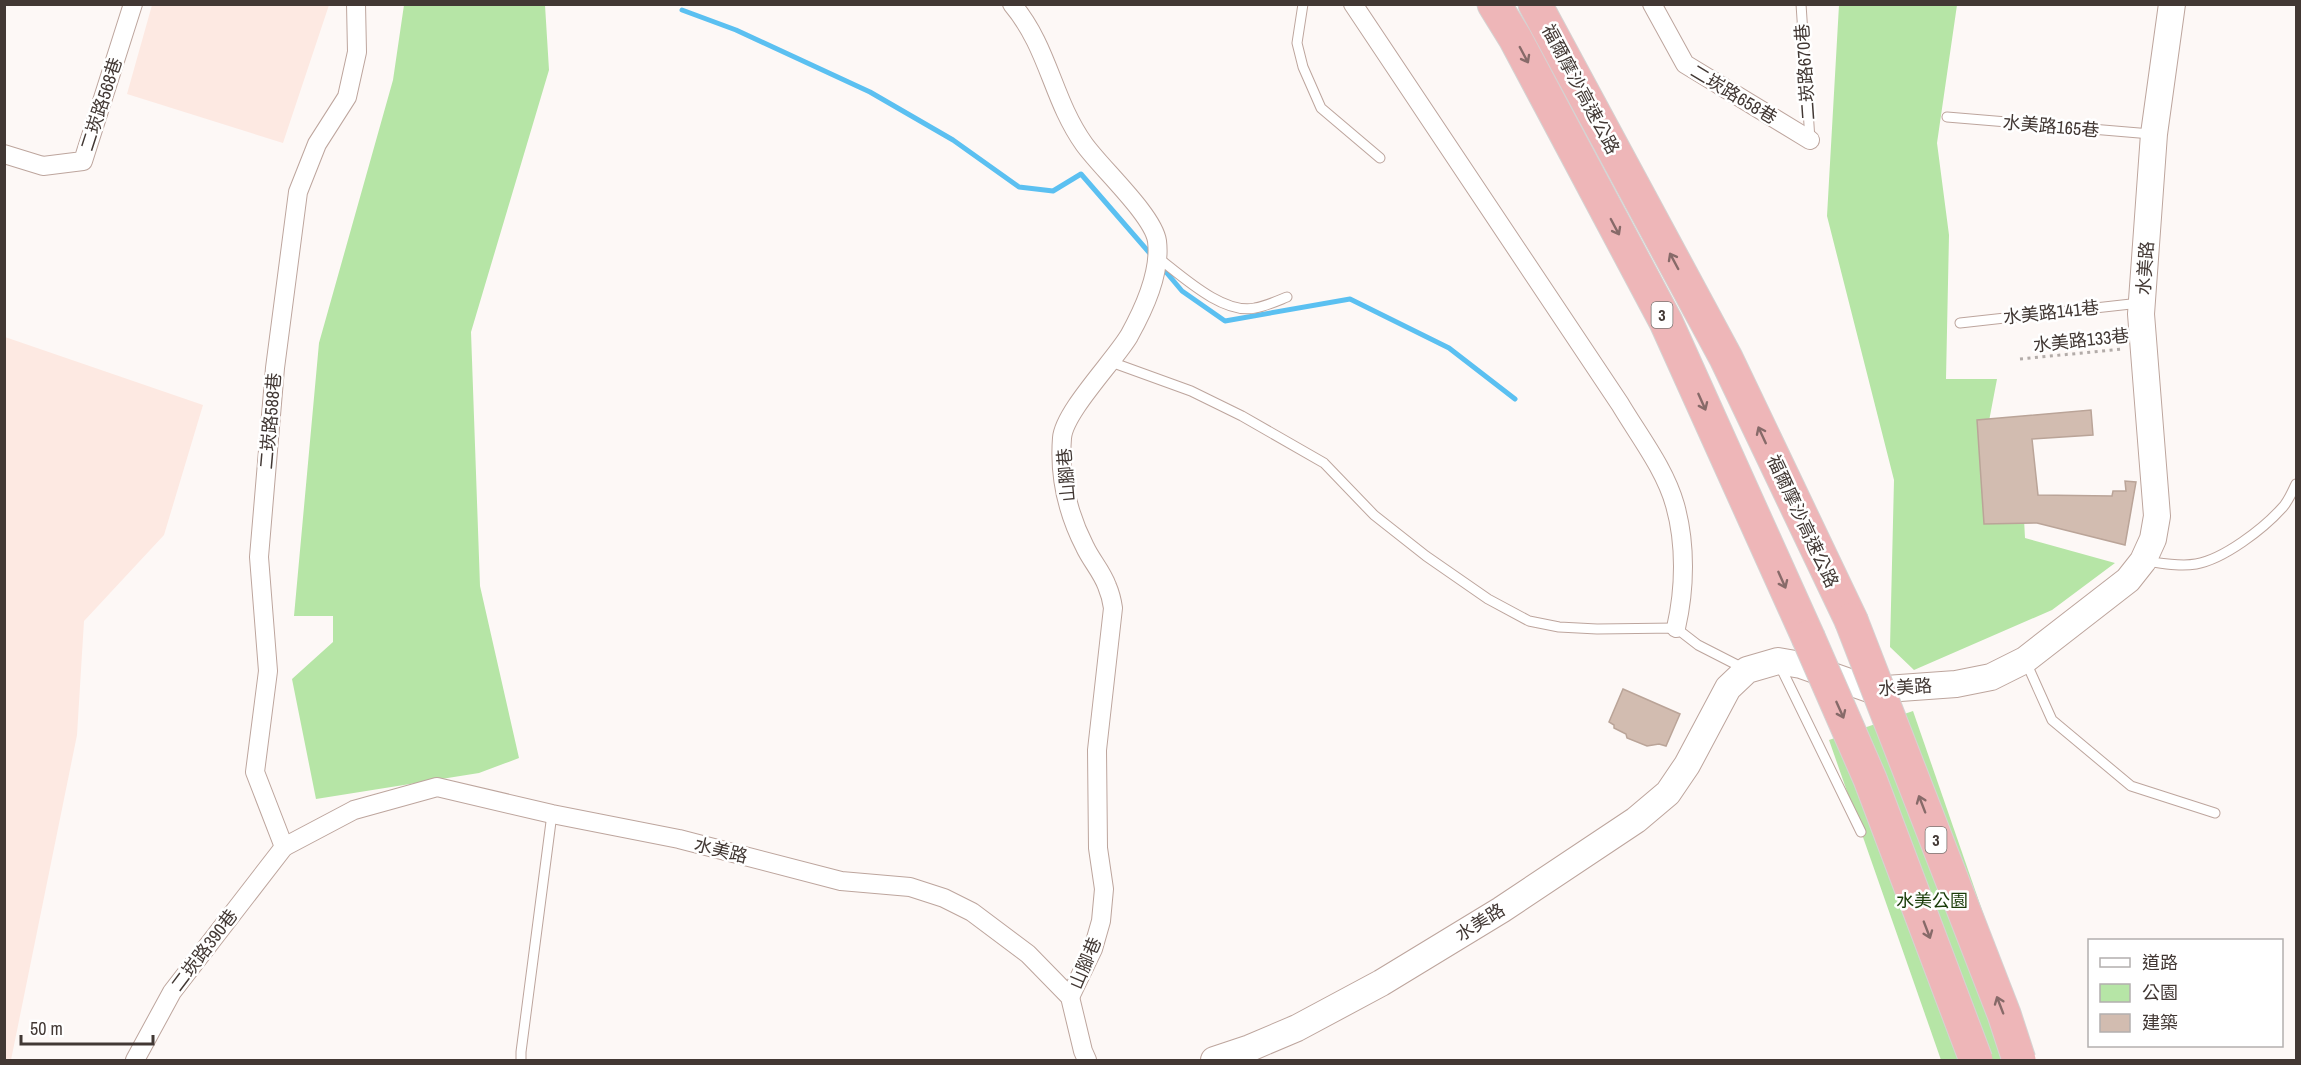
<svg xmlns="http://www.w3.org/2000/svg" width="2301" height="1065" font-family="'Archivo Narrow','Noto Sans TC',sans-serif">
<style>
.built{fill:#fde9e2}
.green{fill:#b6e5a6}
.lines{fill:none;stroke-linecap:round;stroke-linejoin:round}
.stream{stroke:#5bc0f1;stroke-width:5}
.building{fill:#d2bcb0;stroke:#baa498;stroke-width:1.5}
.lane-casing{stroke:#bda59d;stroke-width:11}
.street-casing{stroke:#bda59d;stroke-width:20}
.secondary-casing{stroke:#bda59d;stroke-width:28}
.highway-casing{stroke:#d5d3d2;stroke-width:35}
.path{stroke:#b3aca9;stroke-width:3;stroke-dasharray:3 4.5;stroke-linecap:butt}
.lane{stroke:#fff;stroke-width:9}
.street{stroke:#fff;stroke-width:18}
.secondary{stroke:#fff;stroke-width:26}
.highway{stroke:#eeb6b8;stroke-width:33}
.highway-bridge-casing{stroke:#d5d3d2;stroke-width:35;stroke-linecap:butt}
.highway-bridge{stroke:#eeb6b8;stroke-width:33}
.oneway{stroke:#876a69}
.labels{text-anchor:middle;dominant-baseline:central;stroke-width:5;stroke-linejoin:round;paint-order:stroke}
.shield{fill:#fff;stroke:#7b7471;stroke-width:1.5}
.shield-label{font-size:16px;font-weight:bold;fill:#423834}
.street-label{font-size:18px;fill:#423834;stroke:#fff}
.park-label{font-size:18px;fill:#193c08;stroke:#fff}
</style>
<rect width="100%" height="100%" fill="#fdf8f6"/>
<!-- built -->
<g class="built">
<polygon points="152,5 329,5 283,143 127,94"/>
<polygon points="5,337 203,405 164,535 84,621 77,735 11,1060 4,1060"/>
</g>
<!-- green -->
<g class="green">
<polygon points="404,5 545,5 549,70 471,332 480,586 519,758 479,773 316,799 292,679 333,642 333,616 294,616 319,343 393,80"/>
<polygon points="1839,5 1957,5 1937,143 1949,235 1946,379 1997,379 1986,437 2023,500 2025,538 2115,563 2052,610 1914,670 1890,647 1894,480 1827,216"/>
<polygon points="1913,711 2034,1060 1941,1060 1829,740"/>
</g>
<g class="lines">
<!-- stream -->
<g class="stream">
<polyline points="682,10 736,30 870,92 953,140 1019,187 1053,191 1081,174 1153,257"/>
<polyline points="1161,266 1182,291 1225,321 1350,299 1449,348 1515,399"/>
</g>
</g>
<!-- building -->
<g class="building">
<polygon points="2091,410 2093,435 2032,439 2038,495 2112,496 2113,491 2126,491 2125,481 2136,482 2125,545 2037,523 1984,524 1977,420"/>
<polygon points="1623,689 1680,714 1666,746 1659,744 1647,746 1627,738 1626,734 1614,728 1614,725 1609,722"/>
</g>
<g class="lines">
<defs>
<g id="lane">
<polyline points="1303,4 1297,43 1303,67 1321,108 1380,158"/>
<polyline points="1801,4 1810,140"/>
<polyline points="1947,117 2151,134"/>
<path d="M1157,257C1182,276 1223,315 1255,308C1266,306 1277,301 1287,297"/>
<polyline points="1960,323 2140,303"/>
<polyline points="1111,362 1191,391 1242,416 1324,463 1374,515 1426,556 1488,599 1529,621 1559,627 1597,629 1676,628 1698,645 1745,669"/>
<path d="M2145,561C2161,563 2179,567 2196,564C2224,559 2263,529 2282,508C2288,502 2292,492 2296,484"/>
<polyline points="2026,662 2052,720 2131,786 2215,813"/>
<polyline points="1780,666 1861,832"/>
<polyline points="521,1060 521,1052 552,814"/>
</g>
<g id="street">
<path d="M1012,4C1049,48 1052,99 1084,144C1101,168 1153,215 1157,241C1161,273 1144,309 1129,336C1114,361 1064,412 1062,438C1059,476 1067,512 1085,547C1091,560 1102,572 1107,586C1110,593 1112,601 1113,608L1097,750L1098,848L1104,889L1101,921L1093,949L1070,997"/>
<path d="M1353,4L1620,404C1639,436 1665,469 1675,505C1686,544 1685,589 1676,628"/>
<polyline points="1652,4 1685,64 1810,140"/>
<polyline points="4,154 43,166 83,161 133,4"/>
<polyline points="284,847 255,772 268,671 259,557 275,368 298,192 317,144 347,97 357,52 356,4"/>
<polyline points="135,1060 172,992 284,847 354,810 437,787 552,814 679,839 841,881 910,887 944,898 972,912 1028,954 1070,997 1083,1051 1087,1060"/>
</g>
<polyline id="secondary" points="1214,1060 1250,1048 1297,1028 1381,983 1501,910 1636,820 1668,793 1687,765 1728,688 1747,670 1778,661 1801,665 1872,690 1956,684 1991,677 2025,660 2128,580 2143,561 2153,539 2157,516 2141,314 2154,134 2172,4"/>
<g id="highway">
<polyline points="1494,4 1515,38 1666,322 1808,637"/>
<polyline points="1535,4 1726,358 1851,620"/>
</g>
</defs>
<!-- lane casing -->
<use href="#lane" class="lane-casing"/>
<!-- street casing -->
<use href="#street" class="street-casing"/>
<!-- secondary casing -->
<use href="#secondary" class="secondary-casing"/>
<!-- highway casing -->
<use href="#highway" class="highway-casing"/>
<!-- path -->
<polyline class="path" points="2020,359 2123,349"/>
<!-- lane -->
<use href="#lane" class="lane"/>
<!-- street -->
<use href="#street" class="street"/>
<!-- secondary -->
<use href="#secondary" class="secondary"/>
<!-- highway -->
<use href="#highway" class="highway"/>
<defs>
<g id="highway-bridge">
<polyline points="1851,620 2004,1014 2019,1060"/>
<polyline points="1808,637 1870,779 1976,1060"/>
</g>
</defs>
<!-- highway-bridge casing -->
<use href="#highway-bridge" class="highway-bridge-casing"/>
<!-- highway-bridge -->
<use href="#highway-bridge" class="highway-bridge"/>
</g>
<!-- one-way arrows -->
<defs><path id="oneway-shaft" d="M-6 0H5M1.5-3L5.5 0L1.5 3" fill="none" stroke-width="1.6" stroke-linecap="round" stroke-linejoin="round" transform="scale(1.5)"/></defs>
<g class="oneway">
<use href="#oneway-shaft" transform="translate(1524 55) rotate(62)"/>
<use href="#oneway-shaft" transform="translate(1615 227) rotate(62)"/>
<use href="#oneway-shaft" transform="translate(1674 261) rotate(-118)"/>
<use href="#oneway-shaft" transform="translate(1702 402) rotate(66)"/>
<use href="#oneway-shaft" transform="translate(1762 435) rotate(-115)"/>
<use href="#oneway-shaft" transform="translate(1782 580) rotate(66)"/>
<use href="#oneway-shaft" transform="translate(1840 710) rotate(66)"/>
<use href="#oneway-shaft" transform="translate(1922 804) rotate(-111)"/>
<use href="#oneway-shaft" transform="translate(1927 930) rotate(69)"/>
<use href="#oneway-shaft" transform="translate(2000 1005) rotate(-111)"/>
</g>
<g class="labels">
<!-- shield labels -->
<g class="shield">
<rect x="1651.5" y="302" width="21" height="26" rx="4.5"/>
<rect x="1925.5" y="827" width="21" height="26" rx="4.5"/>
</g>
<g class="shield-label">
<text x="1662" y="315">3</text>
<text x="1936" y="840">3</text>
</g>
<!-- street labels -->
<g class="street-label">
<text transform="translate(1805 72) rotate(-94)">二崁路670巷</text>
<text transform="translate(1581 89) rotate(62)">福爾摩沙高速公路</text>
<text transform="translate(1734 94) rotate(31)">二崁路658巷</text>
<text transform="translate(101 104) rotate(-72)">二崁路568巷</text>
<text transform="translate(2051 126) rotate(5)">水美路165巷</text>
<text transform="translate(2145 268) rotate(-86)">水美路</text>
<text transform="translate(2051 312) rotate(-6)">水美路141巷</text>
<text transform="translate(2081 340) rotate(-6)">水美路133巷</text>
<text transform="translate(270 421) rotate(-85)">二崁路588巷</text>
<text transform="translate(1066 475) rotate(-95)">山腳巷</text>
<text transform="translate(1803 521) rotate(65)">福爾摩沙高速公路</text>
<text transform="translate(1905 687) rotate(-4)">水美路</text>
<text transform="translate(721 850) rotate(14)">水美路</text>
<text transform="translate(1480 922) rotate(-32)">水美路</text>
<text transform="translate(204 950) rotate(-53)">二崁路390巷</text>
<text transform="translate(1085 963) rotate(-67)">山腳巷</text>
</g>
<!-- park labels -->
<g class="park-label">
<text x="1932" y="900">水美公園</text>
</g>
</g>
<!-- border -->
<rect width="2301" height="1065" fill="none" stroke="#423834" stroke-width="12"/>
<!-- legend -->
<rect x="2088" y="939" width="195" height="108" fill="#ffffff" stroke="#b3afae" stroke-width="1.5"/>
<rect x="2100" y="958" width="30" height="9" fill="#ffffff" stroke="#b3afae" stroke-width="1.5"/>
<text x="2142" y="969" font-size="18" fill="#423834">道路</text>
<rect x="2100" y="984" width="30" height="18" fill="#b6e5a6" stroke="#b3afae" stroke-width="1.5"/>
<text x="2142" y="999" font-size="18" fill="#423834">公園</text>
<rect x="2100" y="1014" width="30" height="18" fill="#d2bcb0" stroke="#b3afae" stroke-width="1.5"/>
<text x="2142" y="1029" font-size="18" fill="#423834">建築</text>
<!-- scale -->
<path d="M21 1035v9h132v-9" fill="none" stroke="#423834" stroke-width="3"/>
<text x="30" y="1035" font-size="18" fill="#423834" stroke="#ffffff" stroke-width="4.5" paint-order="stroke">50 m</text>
</svg>
